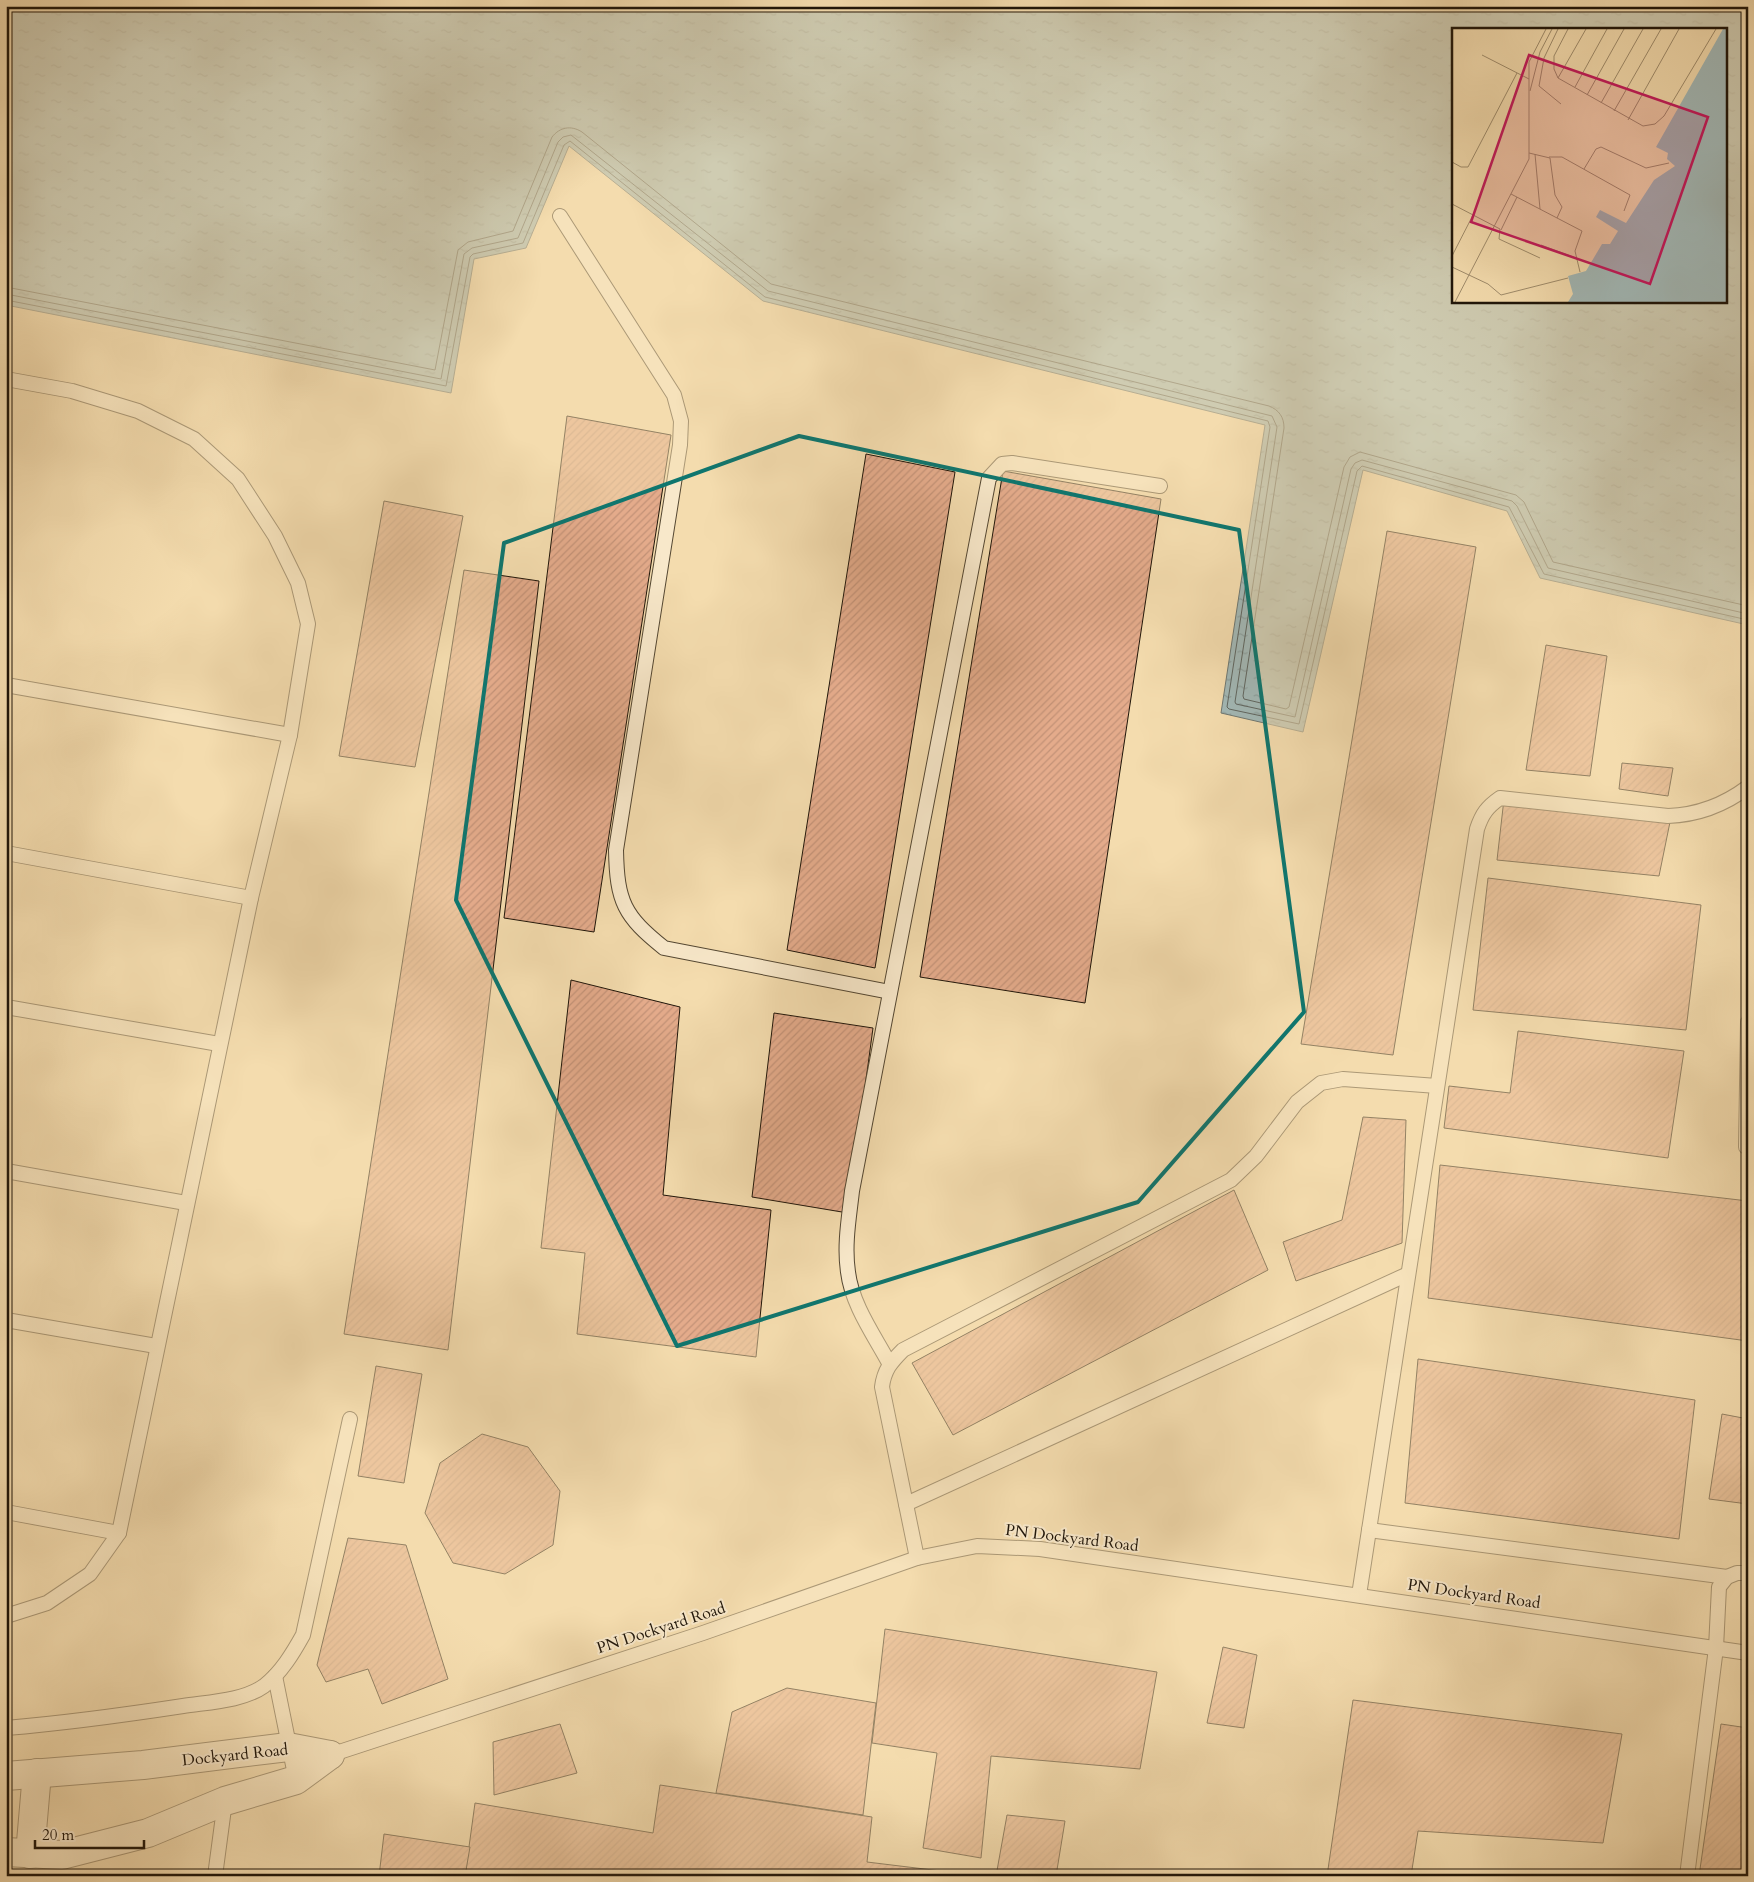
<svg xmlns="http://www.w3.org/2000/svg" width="1754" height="1882" font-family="Cardo,serif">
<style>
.water{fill:url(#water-ripples);stroke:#6e7771;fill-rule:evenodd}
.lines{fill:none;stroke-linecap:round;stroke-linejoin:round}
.shore{stroke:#606660;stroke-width:1}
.building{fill:url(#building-hatch);stroke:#1f1509}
.service-casing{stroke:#544732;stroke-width:16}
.tertiary-casing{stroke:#544732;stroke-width:30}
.service{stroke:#f8e8ca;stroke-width:14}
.tertiary{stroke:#f8e8ca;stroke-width:28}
.marked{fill:none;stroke:#0f766e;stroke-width:4;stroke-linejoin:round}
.labels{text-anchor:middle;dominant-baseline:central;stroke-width:4;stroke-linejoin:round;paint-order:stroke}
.street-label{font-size:16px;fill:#1f1509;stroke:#f8e8ca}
.inset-road{fill:none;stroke:#9f8c6c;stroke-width:1}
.view{fill:#c2185b;fill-opacity:0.15;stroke:#c2185b;stroke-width:2.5}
.inset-edge{fill:none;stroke:#1f1509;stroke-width:2.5}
</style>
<defs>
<pattern id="water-ripples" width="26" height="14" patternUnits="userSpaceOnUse" patternTransform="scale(1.25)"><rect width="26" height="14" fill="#a2b8b6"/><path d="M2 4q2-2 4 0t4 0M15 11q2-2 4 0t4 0" fill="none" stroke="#8b9d9b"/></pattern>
<pattern id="building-hatch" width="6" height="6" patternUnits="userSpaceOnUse" patternTransform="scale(1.25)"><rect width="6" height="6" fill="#e4ab8b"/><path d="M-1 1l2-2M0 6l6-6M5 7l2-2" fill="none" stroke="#c39277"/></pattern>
</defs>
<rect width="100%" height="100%" fill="#f4dcae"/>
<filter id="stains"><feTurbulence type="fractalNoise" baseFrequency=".004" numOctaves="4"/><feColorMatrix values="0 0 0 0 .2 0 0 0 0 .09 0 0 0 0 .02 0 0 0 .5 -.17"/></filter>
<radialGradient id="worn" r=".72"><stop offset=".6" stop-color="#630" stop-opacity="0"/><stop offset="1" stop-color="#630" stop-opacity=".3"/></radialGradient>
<!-- water -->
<path class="water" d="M6,6H1748V625L1540,578L1507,511L1363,470L1303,732L1221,713L1265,425L763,301L569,146L526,248L474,259L451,393L6,305ZM1453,29H1725V301H1453Z"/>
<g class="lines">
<!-- shore -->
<g class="shore">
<path d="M6,287L435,370L458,250L468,242L513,231L552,137C560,127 571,125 582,132L771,284L1269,406C1279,410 1284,417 1284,428L1243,696L1244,699L1286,709L1289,707L1344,467L1350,457L1360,452L1516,495L1524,502L1553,562L1748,606"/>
<polyline points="6,294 441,379 464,254 472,248 518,238 558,142 563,137 571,135 768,291 1272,416 1277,427 1235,702 1236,704 1295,717 1351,469 1355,463 1362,460 1512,501 1517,506 1548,568 1748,614"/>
<polyline points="6,300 446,386 470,257 473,254 523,243 564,145 570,141 765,297 1268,421 1270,427 1227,707 1229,709 1299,724 1357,471 1362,466 1509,507 1544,574 1748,620"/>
</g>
</g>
<!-- building -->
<g class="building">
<polygon points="567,416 671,435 594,932 504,918"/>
<polygon points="866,454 955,472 875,968 787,950"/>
<polygon points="1003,471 1161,499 1085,1003 920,977"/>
<polygon points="384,501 463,516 415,767 339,756"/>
<polygon points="1387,531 1476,547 1393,1055 1301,1044"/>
<polygon points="464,570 539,581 448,1350 344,1334"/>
<polygon points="1546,645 1607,656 1590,776 1526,770"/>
<polygon points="1622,763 1673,768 1668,796 1619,789"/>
<polygon points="1504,799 1670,822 1659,876 1497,860"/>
<polygon points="1488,878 1701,905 1686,1030 1473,1010"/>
<polygon points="571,980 680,1007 663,1195 771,1210 756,1357 577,1334 585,1253 541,1248"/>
<polygon points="774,1013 873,1028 848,1213 752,1197"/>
<polygon points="1518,1031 1684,1051 1668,1158 1444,1128 1449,1086 1510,1093"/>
<polygon points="1363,1117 1406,1120 1402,1243 1296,1281 1283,1242 1342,1220"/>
<polygon points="1440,1165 1748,1201 1748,1341 1428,1298"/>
<polygon points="1234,1190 1268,1270 953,1435 912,1363"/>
<polygon points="1418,1359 1695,1400 1679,1539 1405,1503"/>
<polygon points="376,1366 422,1374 404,1483 358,1476"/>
<polygon points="1722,1414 1748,1419 1748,1504 1709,1499"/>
<polygon points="482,1434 528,1447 560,1491 553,1545 505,1574 453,1563 425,1513 440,1463"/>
<polygon points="348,1538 406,1545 448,1679 382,1704 368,1669 326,1682 317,1665"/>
<polygon points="885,1629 1157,1672 1140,1769 991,1756 981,1858 923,1848 937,1753 872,1743"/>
<polygon points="1223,1647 1257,1655 1244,1728 1207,1723"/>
<polygon points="787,1688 876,1703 863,1815 716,1793 732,1712"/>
<polygon points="1353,1700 1622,1734 1603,1843 1418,1831 1411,1876 1327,1876"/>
<polygon points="560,1724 577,1773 494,1795 493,1742"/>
<polygon points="1721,1724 1748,1728 1748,1876 1699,1876"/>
<polygon points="660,1785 872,1817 867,1862 982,1876 465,1876 475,1803 653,1833"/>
<polygon points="1007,1815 1065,1821 1056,1876 996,1876"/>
<polygon points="384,1834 470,1847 465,1876 379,1876"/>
</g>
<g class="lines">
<defs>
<g id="service">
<path d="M560,216L674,395L681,421L680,445L616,850C617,902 624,916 664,948L890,992"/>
<polyline points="6,379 72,391 138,411 194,439 238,479 275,536 298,583 308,624 290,735 251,898 119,1533 90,1574 47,1603 6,1616"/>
<polyline points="6,685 290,735"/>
<polyline points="6,853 251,898"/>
<polyline points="6,1007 219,1044"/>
<polyline points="1746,1147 1748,1022"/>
<polyline points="6,1171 186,1203"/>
<polyline points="6,1320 156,1346"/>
<path d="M889,1363C874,1335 852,1305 848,1272C844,1245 849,1218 852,1191L989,478L1002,464L1012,463L1160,486"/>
<polyline points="906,1504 1408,1274"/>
<polyline points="6,1512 119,1533"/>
<polyline points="1369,1530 1727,1577"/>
<path d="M917,1558L882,1387C884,1370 891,1362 903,1350L1231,1180L1256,1156L1297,1102L1321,1083L1343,1079L1437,1086"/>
<path d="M1359,1595L1477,829C1482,814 1487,807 1500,798L1668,816C1697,815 1724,805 1748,787"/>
<polyline points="275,1676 296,1780"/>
<path d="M6,1728C66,1723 124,1715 183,1706C209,1702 243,1701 264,1686C281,1673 293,1653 303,1635L350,1419"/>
<polyline points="330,1755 703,1633 917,1558 977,1546 1040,1549 1748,1653"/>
<polyline points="215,1876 225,1801"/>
<polyline points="1687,1876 1716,1648 1719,1587 1727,1577 1737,1573 1748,1573"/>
</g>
<g id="tertiary">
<polyline points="6,1776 143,1765 288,1747 330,1755"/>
<polyline points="6,1852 62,1855 148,1833 225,1801 296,1780 330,1755"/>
<polyline points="30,1854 37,1773"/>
</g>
</defs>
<!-- service casing -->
<use href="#service" class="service-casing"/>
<!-- tertiary casing -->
<use href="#tertiary" class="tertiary-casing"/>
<!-- service -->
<use href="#service" class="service"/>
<!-- tertiary -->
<use href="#tertiary" class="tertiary"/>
</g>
<!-- marked area -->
<path d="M0 0H1754V1882H0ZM799,436L1239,530L1304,1012L1138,1202L677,1346L456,900L504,543Z" fill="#f4dcae" fill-opacity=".55" fill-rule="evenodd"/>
<path class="marked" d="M799,436L1239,530L1304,1012L1138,1202L677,1346L456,900L504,543Z"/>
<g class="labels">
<!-- street labels -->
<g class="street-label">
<text transform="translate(1072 1538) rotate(7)">PN Dockyard Road</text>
<text transform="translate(1474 1594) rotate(8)">PN Dockyard Road</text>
<text transform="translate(661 1628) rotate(-18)">PN Dockyard Road</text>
<text transform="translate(235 1755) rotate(-6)">Dockyard Road</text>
</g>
</g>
<!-- overview -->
<g transform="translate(1452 28)">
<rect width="275" height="275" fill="#f4dcae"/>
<path d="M271,1H275V274H116L121,266L116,248L134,243L150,216H158L166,203L144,189L148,182L174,195L202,152L223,138L215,131L216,125L204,119Z" fill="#a2b8b6"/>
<path class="inset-road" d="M106,1L92,30L87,58L109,76M116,1L102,28V41L106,50L191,98L203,96L212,88L264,1M30,27L77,51M106,50L134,1M123,59L155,1M78,63L88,24L100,1M135,67L172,1M149,75L191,1M162,83L209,1M176,92L227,1M77,125L98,130L103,167L110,179L105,190M83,126L88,181M97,129H110L178,167L172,183M0,134L9,139H16L65,45M132,141L144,121L149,119L194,140L217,135M59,166L130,203L123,223L128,244M0,176L48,201L47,211L88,230M49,202L65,169M89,217L124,230M0,228L21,187M0,239L36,256L49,267L116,250M3,274L77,131V34L94,1"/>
<path class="view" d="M77,27L256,89L198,256L19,194Z"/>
<rect width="275" height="275" class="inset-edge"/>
</g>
<!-- margin -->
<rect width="1754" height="1882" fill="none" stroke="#f4dcae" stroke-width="25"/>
<rect x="8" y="8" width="1739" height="1867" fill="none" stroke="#1f1509" stroke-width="2.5"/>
<rect x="12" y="12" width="1729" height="1857" fill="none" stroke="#1f1509"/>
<!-- scale -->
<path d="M35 1840v8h109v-8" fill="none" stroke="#1f1509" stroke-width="2.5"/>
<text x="42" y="1840" font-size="15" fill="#1f1509" stroke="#f8e8ca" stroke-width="4" paint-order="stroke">20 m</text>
<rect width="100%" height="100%" filter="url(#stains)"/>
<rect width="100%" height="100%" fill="url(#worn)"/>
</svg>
